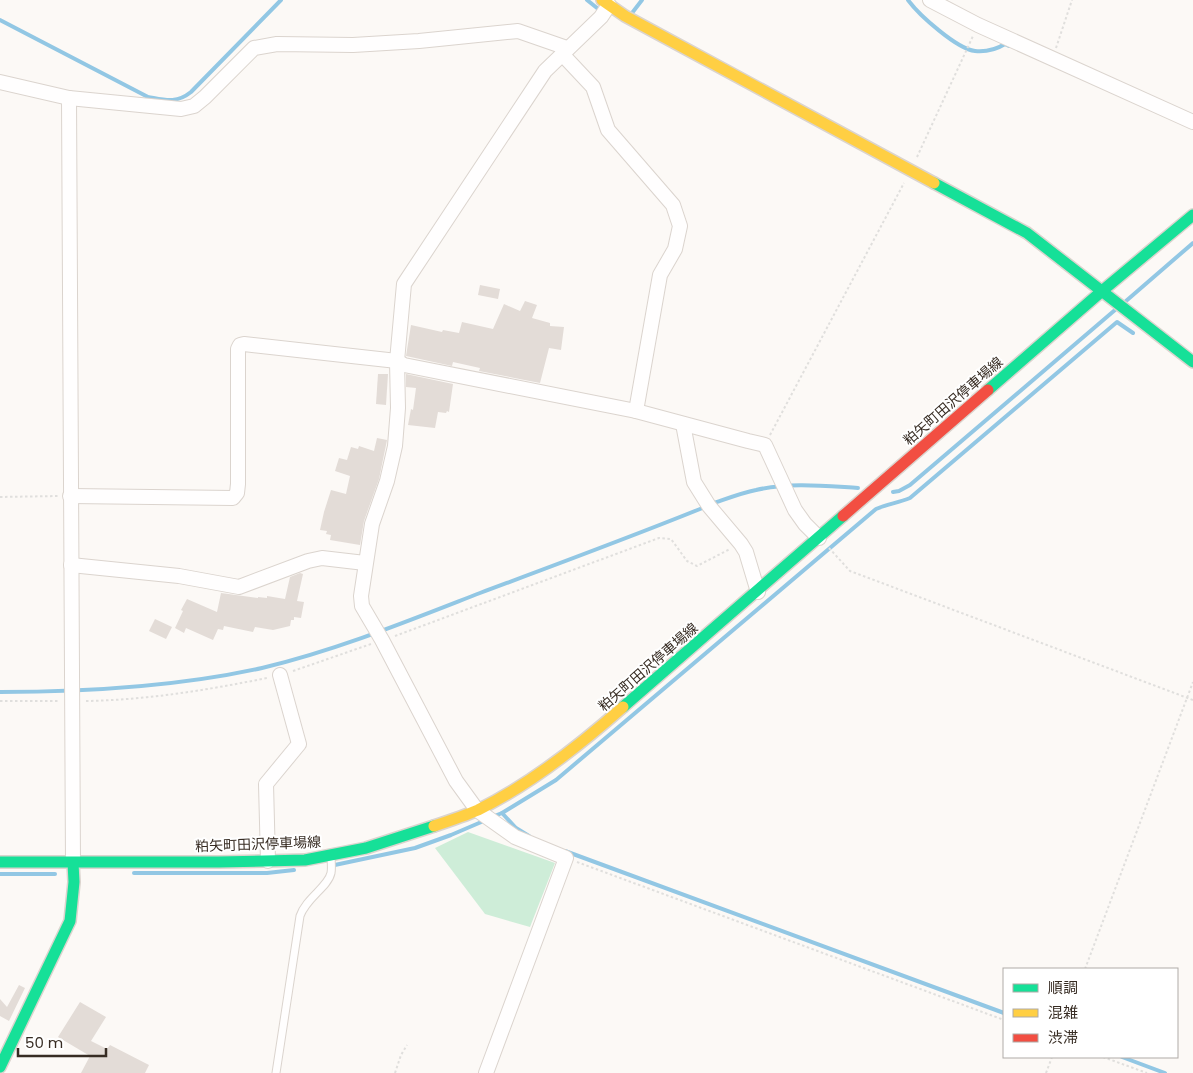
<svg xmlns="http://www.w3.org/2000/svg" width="1193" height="1073" font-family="Poppins,'Noto Sans JP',sans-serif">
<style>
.green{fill:#ceedd8}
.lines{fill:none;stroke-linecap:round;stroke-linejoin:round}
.stream{stroke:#92c7e4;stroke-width:4}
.building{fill:#e3dcd7}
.lane-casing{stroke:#dbd4ce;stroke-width:9}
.street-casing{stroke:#dbd4ce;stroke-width:16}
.fast-casing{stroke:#dbd4ce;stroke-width:14}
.slow-casing{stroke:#dbd4ce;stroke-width:14}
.jam-casing{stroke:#dbd4ce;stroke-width:14}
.path{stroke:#e0dfdd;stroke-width:2;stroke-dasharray:2.5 2.5;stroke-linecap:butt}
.lane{stroke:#fffefe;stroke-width:7}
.street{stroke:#fffefe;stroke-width:14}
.fast{stroke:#16e098;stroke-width:11}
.slow{stroke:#ffcf43;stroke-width:11}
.jam{stroke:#f24e42;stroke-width:11}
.labels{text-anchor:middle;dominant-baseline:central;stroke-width:4;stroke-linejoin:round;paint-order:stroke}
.street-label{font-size:14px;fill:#372c23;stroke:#fff}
</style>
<rect width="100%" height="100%" fill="#fcf9f6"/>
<!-- green -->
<polygon class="green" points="468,832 555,863 530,927 485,914 435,848"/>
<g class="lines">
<!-- stream -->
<g class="stream">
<polyline points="587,0 597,8"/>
<path d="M908,0C919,15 957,49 975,51C986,52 997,49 1005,44L1009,46"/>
<polyline points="632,13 642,0"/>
<path d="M0,20L148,97C165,100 176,104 191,92L281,0"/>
<polyline points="1126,301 1193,243"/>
<polyline points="893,492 899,491 910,485 1115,310"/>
<path d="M711,504C726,499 741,493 756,490C790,482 825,486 858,488"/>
<path d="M0,692C88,692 177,687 262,668C337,650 408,621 480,593C555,565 631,537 705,507"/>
<polyline points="502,813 516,828 529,836"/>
<path d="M492,817L502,813L556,780L876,509C887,504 898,503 910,498L1117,322L1133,333"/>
<polyline points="565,851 1004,1013"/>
<polyline points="330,866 415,848 451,835 486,820"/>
<polyline points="134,873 267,873 294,870"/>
<polyline points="0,874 55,874"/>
<polyline points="1122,1057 1165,1073"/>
</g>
</g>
<!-- building -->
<g class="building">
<polygon points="480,285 500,289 498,299 478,295"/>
<polygon points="525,301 537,305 532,318 550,323 550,326 564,327 561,350 549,348 540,383 479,371 480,368 453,362 452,366 406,356 411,325 442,332 443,330 459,333 462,322 493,329 504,304 520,311"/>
<polygon points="378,374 388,374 386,405 376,404"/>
<polygon points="406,374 453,384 449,412 447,411 446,413 438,412 435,428 408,425 411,409 413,410 416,388 406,387"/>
<polygon points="377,438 387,440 386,445 379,479 364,521 360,545 330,540 331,535 326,534 327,531 320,530 324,512 331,490 346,494 350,476 335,471 339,458 347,460 351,447 358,449 359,446 374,451"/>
<polygon points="300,573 303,574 297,601 304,602 301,618 294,617 294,620 291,620 290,626 273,630 255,627 253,632 224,626 223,630 218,629 213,640 186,628 184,633 175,628 183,611 181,610 187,599 217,612 221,593 258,598 258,597 267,598 267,596 285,599 290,577"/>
<polygon points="155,619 172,627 166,639 149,631"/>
<polygon points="19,985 25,988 9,1021 0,1016 0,999 7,1007"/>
<polygon points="80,1002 106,1017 91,1041 107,1049 110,1045 149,1065 145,1073 81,1073 90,1056 58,1037"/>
</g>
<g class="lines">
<defs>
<path id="lane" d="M276,1073L300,916C306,898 328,887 331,873C332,868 331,861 331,856"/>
<g id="street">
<polyline points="930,0 978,25 1193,122"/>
<polyline points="562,54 593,87 608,130 673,205 680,226 675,249 660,275 636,411"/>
<polyline points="0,82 69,98 181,109 194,106 205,97 254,48 277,44 353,45 419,41 518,31 567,48"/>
<polyline points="69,98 73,863"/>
<polyline points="683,424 694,482 709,506 741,544 746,552 758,592"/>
<polyline points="70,496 233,498 237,493 238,484 238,349 240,345 244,344 397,361 404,365 636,411 748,441 765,445 795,510 805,524 819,538"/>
<polyline points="71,565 179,576 239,587 308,561 322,558 365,563"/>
<polyline points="268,861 266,784 299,744 280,675"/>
<polyline points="486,1073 566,858 515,837 477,810 456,781 382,640 362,606 361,596 372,524 387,481 395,446 398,408 397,361 404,284 545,71 601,17 609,5"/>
</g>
<g id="fast">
<polyline points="934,183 1027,233 1193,362"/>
<polyline points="988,390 1102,291 1193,215"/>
<polyline points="623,707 843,516"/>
<polyline points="0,862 219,862 305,860 366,848 434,826"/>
<polyline points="0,1067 70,921 74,882 73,863"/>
</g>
<g id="slow">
<polyline points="602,0 625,16 934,183"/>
<path d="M434,826C449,821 464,816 478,810C531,784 579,746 623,707"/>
</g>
<polyline id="jam" points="843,516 988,390"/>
</defs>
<!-- lane casing -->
<use href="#lane" class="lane-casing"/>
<!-- street casing -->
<use href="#street" class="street-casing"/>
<!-- fast casing -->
<use href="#fast" class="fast-casing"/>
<!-- slow casing -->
<use href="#slow" class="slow-casing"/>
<!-- jam casing -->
<use href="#jam" class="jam-casing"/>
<!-- path -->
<g class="path">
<polyline points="1056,48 1072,0"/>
<polyline points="917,157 973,36"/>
<polyline points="770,435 904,183"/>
<polyline points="0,497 58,496"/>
<polyline points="829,548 850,571 1193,700"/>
<polyline points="395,636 659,538 671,539 687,561 697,566 730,549"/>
<polyline points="293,671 371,644"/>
<polyline points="0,701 58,701"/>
<path d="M86,701C147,700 207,690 267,678"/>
<polyline points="577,862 1004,1020"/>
<polyline points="1085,969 1193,682"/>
<polyline points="1103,1057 1147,1073"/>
<polyline points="395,1073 401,1055 407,1045"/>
<polyline points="1046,1073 1052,1057"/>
</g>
<!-- lane -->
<use href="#lane" class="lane"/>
<!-- street -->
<use href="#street" class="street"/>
<!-- fast -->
<use href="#fast" class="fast"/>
<!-- slow -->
<use href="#slow" class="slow"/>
<!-- jam -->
<use href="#jam" class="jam"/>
</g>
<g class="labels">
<!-- street labels -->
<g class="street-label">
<text transform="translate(953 401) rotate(-41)">粕矢町田沢停車場線</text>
<text transform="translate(648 667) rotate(-41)">粕矢町田沢停車場線</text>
<text transform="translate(258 844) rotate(-2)">粕矢町田沢停車場線</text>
</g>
</g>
<!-- legend -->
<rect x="1003" y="968" width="175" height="90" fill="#ffffff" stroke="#afaba7"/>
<rect x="1013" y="984" width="25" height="8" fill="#16e098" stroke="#afaba7"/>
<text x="1048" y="993" font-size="15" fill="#372c23">順調</text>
<rect x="1013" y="1009" width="25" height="8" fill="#ffcf43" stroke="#afaba7"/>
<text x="1048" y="1018" font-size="15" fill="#372c23">混雑</text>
<rect x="1013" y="1034" width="25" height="8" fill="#f24e42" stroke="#afaba7"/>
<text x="1048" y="1043" font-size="15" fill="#372c23">渋滞</text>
<!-- scale -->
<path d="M18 1048v8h88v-8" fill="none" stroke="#372c23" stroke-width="2.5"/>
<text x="25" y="1048" font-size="15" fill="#372c23" stroke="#ffffff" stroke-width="4" paint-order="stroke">50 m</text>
</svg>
